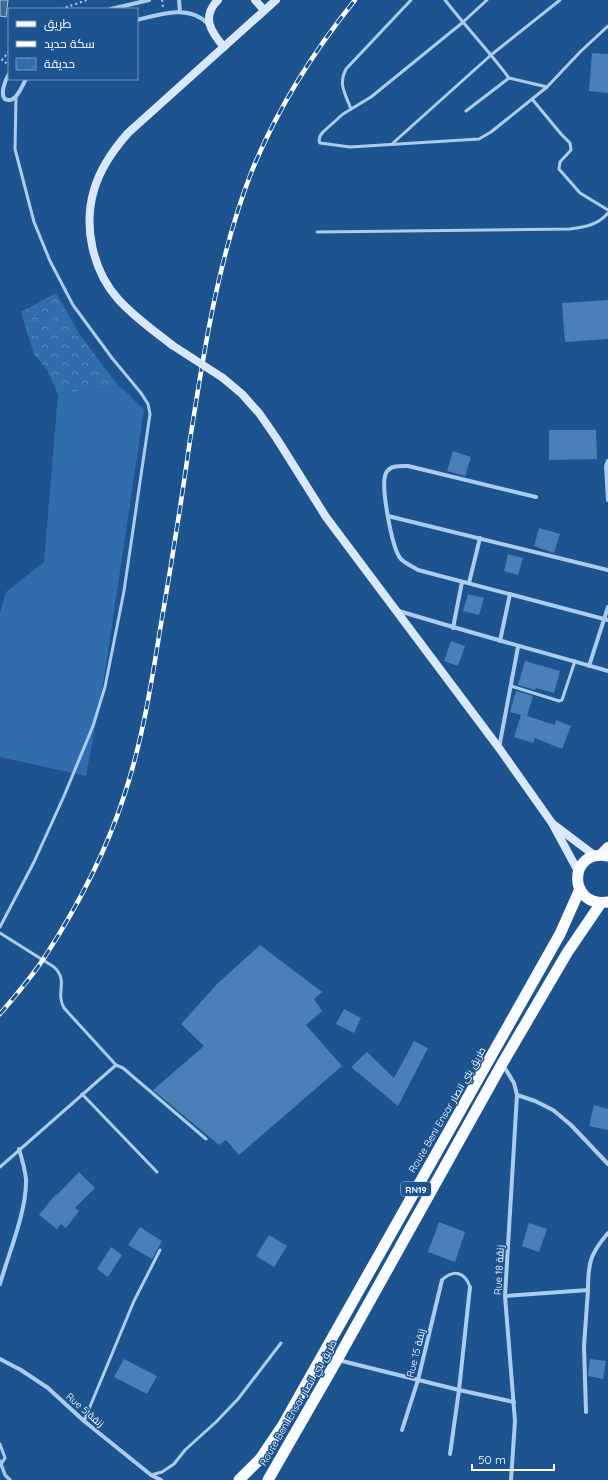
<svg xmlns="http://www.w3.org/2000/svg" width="608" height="1480" font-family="Quicksand,Cairo,sans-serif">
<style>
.park{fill:url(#park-crowns)}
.pitch{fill:#306dad}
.water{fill:#426893;stroke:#9fc7ef}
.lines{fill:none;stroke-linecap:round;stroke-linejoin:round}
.stream{stroke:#9fc7ef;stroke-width:3.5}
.building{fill:#4a7fb8}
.path{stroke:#abcced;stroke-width:2;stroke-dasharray:2 3;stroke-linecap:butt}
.service{stroke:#abcced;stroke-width:3}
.minor{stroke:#abcced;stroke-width:4}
.secondary{stroke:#d8e8fa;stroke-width:8}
.primary{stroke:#f2f7ff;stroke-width:10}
.trunk{stroke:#f8fbff;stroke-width:11}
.rail-casing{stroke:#fff;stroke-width:4.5}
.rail{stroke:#1d538f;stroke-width:3;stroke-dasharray:9;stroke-linecap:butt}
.secondary-bridge{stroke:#d8e8fa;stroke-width:8}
.labels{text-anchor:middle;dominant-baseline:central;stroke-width:3;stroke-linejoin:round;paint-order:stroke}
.shield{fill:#1d538f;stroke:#bbcbdd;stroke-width:1}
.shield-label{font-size:9px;font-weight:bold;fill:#fff}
.street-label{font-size:10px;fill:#fff;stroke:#1d538f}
</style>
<defs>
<pattern id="park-crowns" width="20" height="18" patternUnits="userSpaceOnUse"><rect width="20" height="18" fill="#306dad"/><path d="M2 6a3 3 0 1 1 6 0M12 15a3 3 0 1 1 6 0" fill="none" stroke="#598abd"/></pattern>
</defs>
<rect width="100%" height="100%" fill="#1d538f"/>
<!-- park -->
<polygon class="park" points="56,293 80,335 119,387 58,394 47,370 34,354 21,312"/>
<!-- pitch -->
<polygon class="pitch" points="121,387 144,410 105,672 86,776 0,757 0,613 6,592 44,562 58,394"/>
<!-- water -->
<polygon class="water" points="0,0 8,0 6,17 0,16"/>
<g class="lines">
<!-- stream -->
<polyline class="stream" points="0,1461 5,1475 10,1480"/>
</g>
<!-- building -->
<g class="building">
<polygon points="592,53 608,54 608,93 589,91"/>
<polygon points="608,300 608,339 565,342 562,303"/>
<polygon points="549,430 596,430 597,459 549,460"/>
<polygon points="453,451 471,457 465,476 447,471"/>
<polygon points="539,528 560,534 554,553 534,546"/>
<polygon points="508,554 523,558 518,575 504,571"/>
<polygon points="468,594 484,598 479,615 463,611"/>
<polygon points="451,641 465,646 458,666 444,661"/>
<polygon points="525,661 560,671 554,693 536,688 535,690 518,685"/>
<polygon points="516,691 533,696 527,716 555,725 556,720 571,726 562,749 535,738 533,743 514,737 521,715 510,712"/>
<polygon points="260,945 322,992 314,999 322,1011 306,1025 342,1066 239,1155 226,1140 219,1145 153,1090 204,1046 181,1024 217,984"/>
<polygon points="344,1009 361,1018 354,1033 336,1024"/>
<polygon points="414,1041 428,1048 398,1106 351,1067 367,1052 394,1078"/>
<polygon points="594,1105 608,1109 608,1130 589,1126"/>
<polygon points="79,1172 95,1188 75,1208 79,1211 66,1228 61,1224 57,1229 39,1215 56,1194 57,1195"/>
<polygon points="439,1222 465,1232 455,1262 428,1252"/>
<polygon points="529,1223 547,1229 539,1252 522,1246"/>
<polygon points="140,1227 162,1241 152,1259 128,1245"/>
<polygon points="269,1235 287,1246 274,1267 256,1256"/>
<polygon points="111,1247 122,1255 108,1277 97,1269"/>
<polygon points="124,1359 157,1376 147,1394 114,1377"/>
<polygon points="590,1359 606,1361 603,1379 588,1376"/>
</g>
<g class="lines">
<!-- path -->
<g class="path">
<polyline points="162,0 163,7"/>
<polyline points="61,9 87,0"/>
<polyline points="9,51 2,60 9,65"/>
</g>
<!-- service -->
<g class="service">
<path d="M445,0C466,27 489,51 509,78L547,87"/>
<polyline points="487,0 462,23 371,97 343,114 323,132 320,136 319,141 320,143 350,147 479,139 491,132 547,87 581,51 608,26"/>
<polyline points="532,99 561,134 570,143 571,150 560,162 559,169 580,193 608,210"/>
<path d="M351,109C345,93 338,84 346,69L411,0"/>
<polyline points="466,111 509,78"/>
<polyline points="393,143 491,55 560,0"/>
<path d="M317,232L570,229C585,227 598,225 608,213"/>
<polyline points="511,686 559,701 562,700 575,661"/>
<polyline points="0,927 34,862 64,796 93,726 105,687 124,591 150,414 148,404 141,393 112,358 73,305 50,261 34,222 15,149 16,97"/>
<path d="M0,933L54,967C69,981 55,992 64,1008L116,1065"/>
<polyline points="82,1094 157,1172"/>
<polyline points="0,1167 116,1065 123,1068 206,1139"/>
<path d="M442,1280C454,1269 465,1272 470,1287"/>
<polyline points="84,1421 134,1301 160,1250"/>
<polyline points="0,1444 5,1458 0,1466"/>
<polyline points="151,1475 162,1472 174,1464 185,1450 216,1422 238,1399 281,1343"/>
</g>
<!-- minor -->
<g class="minor">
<polyline points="179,0 180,12"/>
<polyline points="111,9 149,0"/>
<path d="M137,20C160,14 190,4 208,24"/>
<path d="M9,74C5,80 0,94 5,99C8,101 12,100 14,98C19,95 23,84 26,79"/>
<polyline points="608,461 606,466 608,500"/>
<path d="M536,497L408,466C400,466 390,465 386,473C380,485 392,547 400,558C404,563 412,566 418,570L608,620"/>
<polyline points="388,516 608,570"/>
<polyline points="469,583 480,538"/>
<path d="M399,611C468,632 538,651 608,671"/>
<polyline points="453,628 462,582"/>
<polyline points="500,641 510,594"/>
<polyline points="589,666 608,607"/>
<polyline points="499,748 518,647"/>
<polyline points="503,1065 514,1083 517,1095 505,1296 515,1421 511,1480"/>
<polyline points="517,1095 535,1101 553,1110 571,1125 608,1164"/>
<path d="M0,1284C9,1252 27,1211 26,1179C25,1169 22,1159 19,1149"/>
<path d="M588,1290C588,1263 590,1254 608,1233"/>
<polyline points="505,1296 588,1290 584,1346 586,1412"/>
<polyline points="0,1359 21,1370 48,1388 84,1421 151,1475 161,1480"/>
<polyline points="338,1360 459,1390 514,1402"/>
<polyline points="402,1430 418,1380 442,1280"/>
<polyline points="450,1454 459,1390 470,1287"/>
</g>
<!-- secondary -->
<g class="secondary">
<path d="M218,0C201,17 211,32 224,47"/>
<polyline points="255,0 264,10"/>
<path d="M172,345C153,330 134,317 118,299C93,271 83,227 94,190C100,169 113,150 128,133L276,0"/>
<polyline points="223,378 242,394 259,413 277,439 326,517 499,748 552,823 578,871"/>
<polyline points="553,824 594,855"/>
</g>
<!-- primary -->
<polyline class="primary" points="601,854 608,847"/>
<!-- trunk -->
<g class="trunk">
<path d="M608,902C567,908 568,848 608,856"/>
<polyline points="239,1480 260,1459 283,1425 560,934 580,889"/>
<polyline points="268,1480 337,1360 502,1064 567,953 601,903"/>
</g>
<defs>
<path id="rail" d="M0,1014C15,996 31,978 44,958C76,909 106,852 124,796C142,742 151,686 160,630C171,567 181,504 190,440C204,350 218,259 251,173C276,111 313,52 355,0"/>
</defs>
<!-- rail casing -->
<use href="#rail" class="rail-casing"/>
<!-- rail -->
<use href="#rail" class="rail"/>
<!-- secondary-bridge -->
<polyline class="secondary-bridge" points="172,345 223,378"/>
</g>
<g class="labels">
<!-- shield labels -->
<rect class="shield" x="401" y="1182" width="30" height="14" rx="3"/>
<g class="shield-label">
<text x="416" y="1189">RN19</text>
</g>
<!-- street labels -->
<g class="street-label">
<text transform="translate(447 1110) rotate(-60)">Route Beni Ensar طريق بني انصار</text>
<text transform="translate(499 1270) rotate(-87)">Rue 18 زنقة</text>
<text transform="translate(416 1353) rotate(-76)">Rue 15 زنقة</text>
<text transform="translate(298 1403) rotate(-60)">Route Beni Ensar طريق بني انصار</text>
<text transform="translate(85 1410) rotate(41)">Rue 5 زنقة</text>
</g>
</g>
<!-- legend -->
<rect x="8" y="8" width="130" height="72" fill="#1d538f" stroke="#7798bc"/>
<rect x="16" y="21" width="20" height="6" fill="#f2f7ff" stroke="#7798bc"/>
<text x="44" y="28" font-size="12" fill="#ffffff">طريق</text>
<rect x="16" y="41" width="20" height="6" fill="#ffffff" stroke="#7798bc"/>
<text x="44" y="48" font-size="12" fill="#ffffff">سكة حديد</text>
<rect x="16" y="58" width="20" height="12" fill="url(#park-crowns)" stroke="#7798bc"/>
<text x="44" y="68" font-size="12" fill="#ffffff">حديقة</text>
<!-- scale -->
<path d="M472 1464v6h82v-6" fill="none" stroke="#ffffff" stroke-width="2"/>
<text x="478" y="1464" font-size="12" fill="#ffffff" stroke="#1d538f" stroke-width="3" paint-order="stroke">50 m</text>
</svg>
